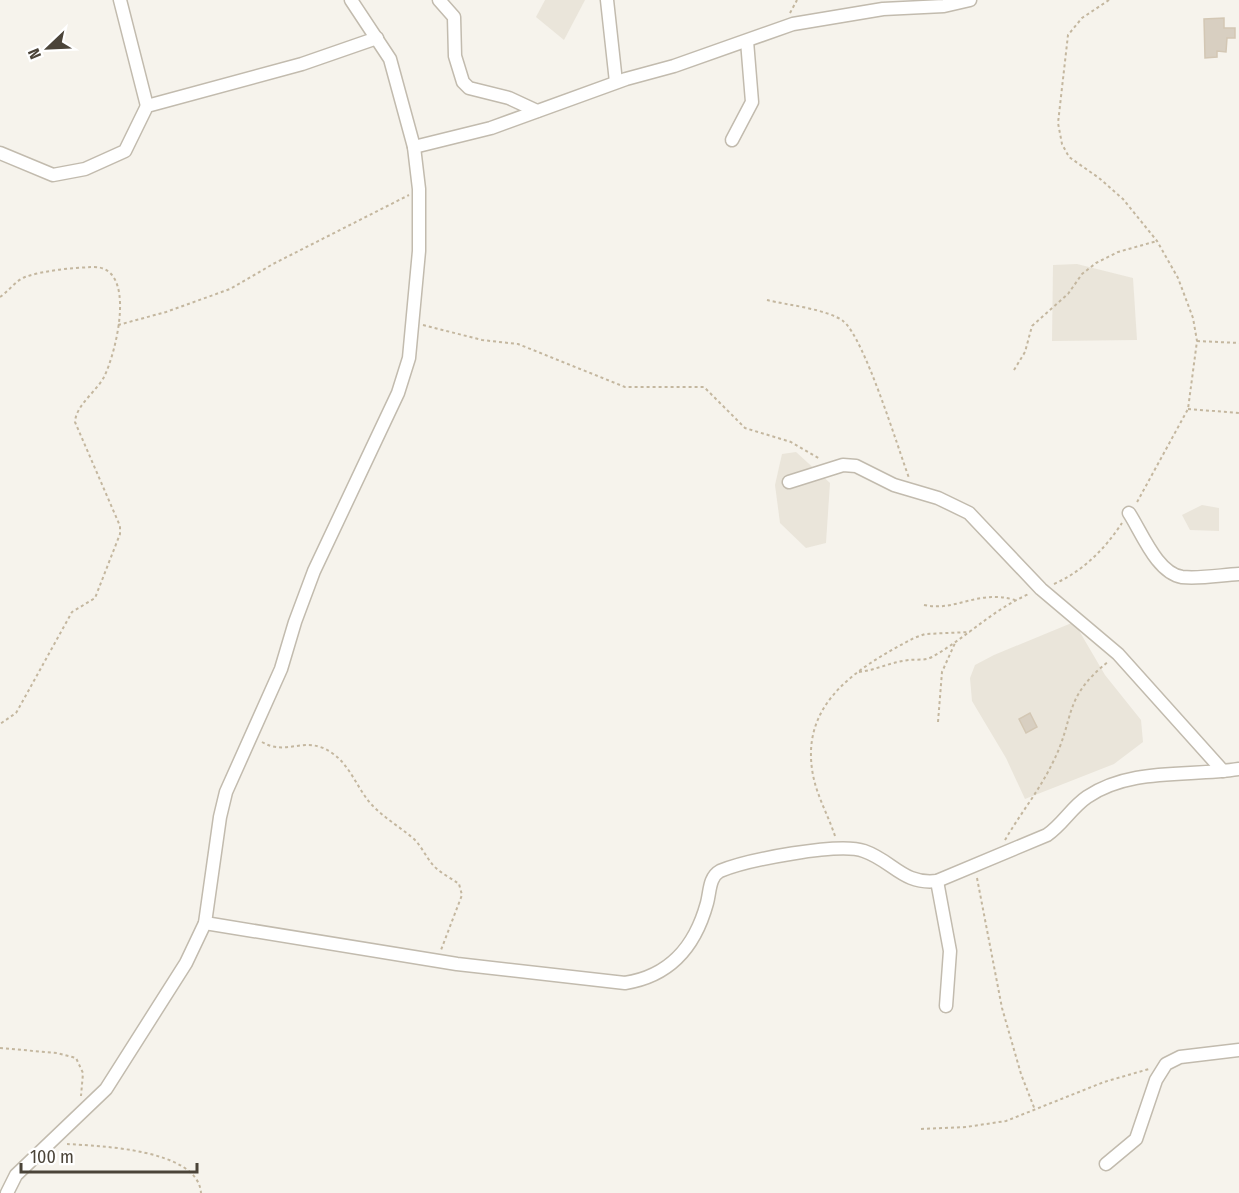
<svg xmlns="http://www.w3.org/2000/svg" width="1239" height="1193" font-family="'Fira Sans Condensed',sans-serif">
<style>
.residential{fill:#eae5da}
.building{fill:#d8cfc1;stroke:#d3c7b4;stroke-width:1.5}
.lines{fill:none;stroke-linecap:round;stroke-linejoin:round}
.minor-casing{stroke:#c2bbae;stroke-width:15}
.path{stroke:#c4b79f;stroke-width:2;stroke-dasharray:3 3;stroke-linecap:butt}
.minor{stroke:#fff;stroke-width:12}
</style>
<rect width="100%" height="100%" fill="#f6f3ec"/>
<!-- residential -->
<g class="residential">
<polygon points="545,0 585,0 564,40 536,17"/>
<polygon points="1077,264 1133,278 1137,340 1052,341 1053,265"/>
<polygon points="796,452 830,483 826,543 806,548 780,523 775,485 782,454"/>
<polygon points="1202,505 1219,508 1219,531 1190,530 1182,515"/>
<polygon points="1074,622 1105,675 1141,720 1143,742 1114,764 1025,799 1006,758 972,701 970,678 975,665 994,655"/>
</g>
<!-- building -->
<g class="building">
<polygon points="1224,18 1224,28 1235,28 1235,38 1227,38 1226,52 1217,51 1217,57 1205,58 1204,19"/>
<polygon points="1030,713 1037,727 1026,733 1019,719"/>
</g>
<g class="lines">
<defs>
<g id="minor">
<polyline points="120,0 147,106"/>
<polyline points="439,0 454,17 455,56 463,82 469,88 509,98 537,111"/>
<polyline points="607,0 616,82"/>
<polyline points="732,140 752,102 747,41"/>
<polyline points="414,147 491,128 626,79 674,66 793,24 883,9 944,6 970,0"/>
<polyline points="0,153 53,175 85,169 125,151 147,106 302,64 377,38"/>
<polyline points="789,482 843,465 856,466 894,485 938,498 969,513 1041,589 1118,654 1223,771"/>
<path d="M1129,513C1142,533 1157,573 1182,577C1200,579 1221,575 1239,574"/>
<polyline points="937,881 950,951 946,1006"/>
<path d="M205,923L457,964L625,983C670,976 695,947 707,903C710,892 709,877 720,871C746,860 839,842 864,851C893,861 903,885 937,881L1047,835C1063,824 1071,808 1087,797C1131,767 1189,777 1239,769"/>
<polyline points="1106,1164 1136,1139 1156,1080 1166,1064 1180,1057 1239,1050"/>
<polyline points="7,1193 16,1175 106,1089 186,963 205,923 220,817 226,792 281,669 295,622 314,571 398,393 409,358 419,251 419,189 414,147 390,59 351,0"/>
</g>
</defs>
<!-- minor casing -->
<use href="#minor" class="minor-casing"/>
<!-- path -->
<g class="path">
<polyline points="1109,0 1082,18 1068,35 1058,123 1062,144 1069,157 1099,178 1123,199 1157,241 1178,278 1193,318 1197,341 1188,409 1136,504"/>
<polyline points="790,13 797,0"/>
<path d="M0,297C9,291 15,281 25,277C45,270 72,268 93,267C138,266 116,353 104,377C96,392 76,405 75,422L120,526V534L95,598L72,612L20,706L16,713L0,724"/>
<path d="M767,300C787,305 827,309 843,321C864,337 898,448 909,478"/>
<polyline points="118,325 166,312 230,289 273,264 409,195"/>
<polyline points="423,325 482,340 518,344 625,387 704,387 745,428 791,442 820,459"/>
<polyline points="1197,341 1239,343"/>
<polyline points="1014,370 1025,352 1032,326 1068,294 1082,274 1096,263 1118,252 1157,241"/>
<polyline points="1188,409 1239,413"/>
<path d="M1054,584C1083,571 1104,550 1122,523"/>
<path d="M924,605C956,612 978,589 1015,600"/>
<path d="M859,672C876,670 891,662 909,660C916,659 924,661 932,657C966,638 992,610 1029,594"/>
<polyline points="938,722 942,672 955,643"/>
<path d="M262,742C287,757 305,734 332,753C350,765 357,788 371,804C384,818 400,827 414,839C422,847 426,857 433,865C440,873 451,878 459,884L462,895L441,950"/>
<path d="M835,836C828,815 817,796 813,775C799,702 859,667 914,638L925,634L970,632"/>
<path d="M1005,840C1020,814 1039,791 1052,764C1076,718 1061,699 1109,661"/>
<polyline points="977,878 1002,1008 1021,1074 1035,1110"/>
<polyline points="0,1048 57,1053 76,1058 83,1073 81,1096"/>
<polyline points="921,1129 966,1127 1006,1121 1104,1082 1149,1069"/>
<path d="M67,1144C99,1146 198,1149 201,1193"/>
</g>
<!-- minor -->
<use href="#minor" class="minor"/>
</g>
<!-- north arrow -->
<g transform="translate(48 48) rotate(247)" stroke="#ffffff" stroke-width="4.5" paint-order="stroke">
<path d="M0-4.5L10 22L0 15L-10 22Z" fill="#4b4439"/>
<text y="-9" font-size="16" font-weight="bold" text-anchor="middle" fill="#4b4439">N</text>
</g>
<!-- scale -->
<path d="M21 1163v9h176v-9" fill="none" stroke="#4b4439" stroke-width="3"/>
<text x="30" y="1163" font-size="18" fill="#4b4439" stroke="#ffffff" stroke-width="4.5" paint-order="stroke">100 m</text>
</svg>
